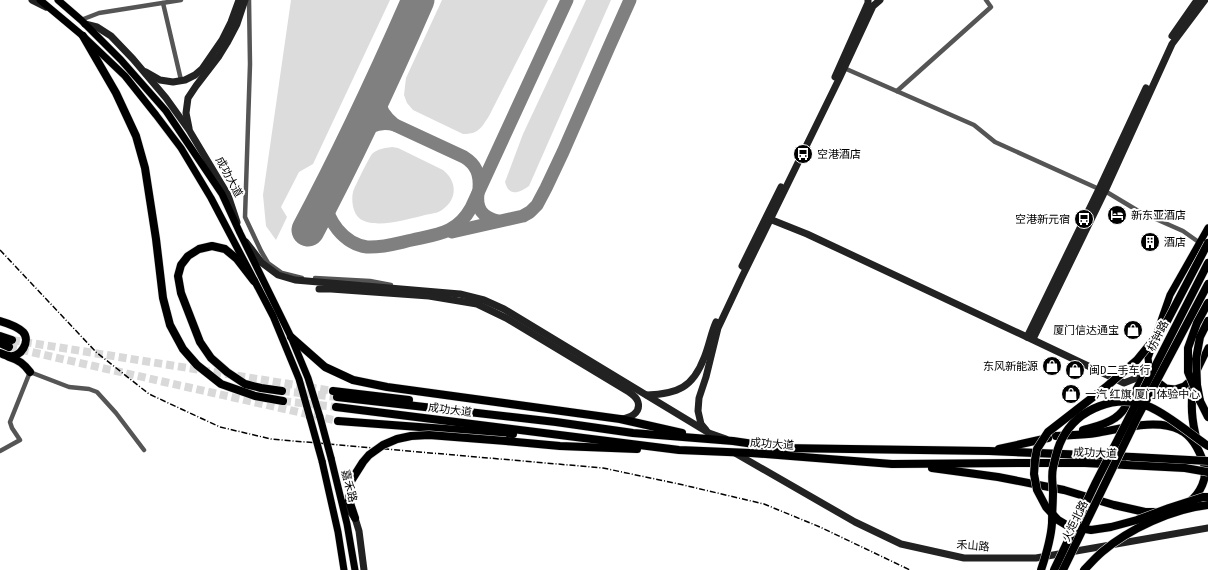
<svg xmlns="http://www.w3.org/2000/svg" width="1208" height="570" font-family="'Fira Sans Condensed','Noto Sans SC',sans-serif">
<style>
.green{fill:#dcdcdc}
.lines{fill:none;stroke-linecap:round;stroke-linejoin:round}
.taxiway{stroke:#808080;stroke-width:13}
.runway{stroke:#808080;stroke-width:33}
.highway-tunnel{stroke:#d9d9d9;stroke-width:8;stroke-dasharray:8 4;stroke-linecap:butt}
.primary-casing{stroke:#dbdbdb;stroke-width:8}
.highway-casing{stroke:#dbdbdb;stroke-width:9}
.street{stroke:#555;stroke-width:4.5}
.secondary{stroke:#222;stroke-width:7}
.primary{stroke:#000;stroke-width:7}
.highway{stroke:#000;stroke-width:8}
.rail{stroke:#000;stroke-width:1.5;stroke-dasharray:6 2 1 2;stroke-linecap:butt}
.primary-bridge-casing{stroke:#dbdbdb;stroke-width:8;stroke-linecap:butt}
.highway-bridge-casing{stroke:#dbdbdb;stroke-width:9;stroke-linecap:butt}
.primary-bridge{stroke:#000;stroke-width:7}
.highway-bridge{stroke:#000;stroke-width:8}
.labels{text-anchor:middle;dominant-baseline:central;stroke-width:4;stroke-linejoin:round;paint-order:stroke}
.poi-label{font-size:11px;fill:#000;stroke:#fff;text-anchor:start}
.street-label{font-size:11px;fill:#000;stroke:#fff}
</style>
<rect width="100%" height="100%" fill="#fff"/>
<!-- green -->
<g class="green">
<polygon points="291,0 390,0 313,164 299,172 281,207 287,217 276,240 266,226 263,195"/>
<path d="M442,0H548L489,116C481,128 479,134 463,134L413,110L407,103L404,95L406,78Z"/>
<path d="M586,0H611L529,186C519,193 509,197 505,182L523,134Z"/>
<path d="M392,147L398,148L443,170C457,181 458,199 442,210C438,213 430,214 425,215C408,219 374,230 359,218C353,213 351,200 353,192C354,188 369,158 372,154C377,149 385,148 392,147Z"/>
</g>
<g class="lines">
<!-- taxiway -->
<g class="taxiway">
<path d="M395,54C382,80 366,102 395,125C364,116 349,148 338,171C334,179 329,188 327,197C324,220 345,244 367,247C382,248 398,243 412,240C439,234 457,233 471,208L567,0"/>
<path d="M395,125L464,157C477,165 480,175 479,189"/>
<path d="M478,193C476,209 482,217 498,221"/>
<polyline points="452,232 523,216 530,212 537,205 546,188 563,152 609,47 630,0"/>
</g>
<!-- runway -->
<path class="runway" d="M308,230C348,155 384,78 418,0"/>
<!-- highway-tunnel -->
<g class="highway-tunnel">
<polyline points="12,340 333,391"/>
<polyline points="9,347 338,421"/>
<polyline points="282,391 337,397"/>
<polyline points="283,401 336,407"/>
</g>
<defs>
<g id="primary">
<polyline points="40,0 83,36 125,76 156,115 181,148 211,198 273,316 299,379 310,418"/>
<polyline points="58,0 81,20 121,60 166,111 222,194 240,233 291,337 308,378 320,417"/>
<polyline points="1208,228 1170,295 1148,358 1149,366 1153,378 1166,388 1175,389 1184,386 1194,377 1208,348"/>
<polyline points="331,458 347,524 355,570"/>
<polyline points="322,461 338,532 344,570"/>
</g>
<g id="highway">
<polyline points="83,36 116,93 136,136 145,168 156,239 163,298 170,325 183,349 197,365 221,384 255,396 283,401"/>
<polyline points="254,281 237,259 225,249 212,246 199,249 188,256 181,265 178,276 181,293 200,342 211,358 227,372 245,384 261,388 282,391"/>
<path d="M0,321C7,323 18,327 23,332C31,341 21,358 9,356C6,356 3,354 0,353"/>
<polyline points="0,336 12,340"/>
<polyline points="291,337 325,367 353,380 387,387 620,419 682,433"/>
<polyline points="0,343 9,347"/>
<path d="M9,357C19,360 24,364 30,372"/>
<path d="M1193,383C1191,406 1191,418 1197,441"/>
<polyline points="333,391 409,400"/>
<polyline points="337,397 556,422 633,433 733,441 781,448 989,451 1133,457"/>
<polyline points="336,407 679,450 751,453 892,464 1022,463 1085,463 1126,465"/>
<polyline points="338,421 513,434"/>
<path d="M1083,430C1094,427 1105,425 1115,418C1128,410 1141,380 1149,366"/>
<path d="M1056,436C1069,435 1083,435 1096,433C1121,429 1156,418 1180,430C1193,436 1200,452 1204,464C1208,478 1200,494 1189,502"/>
<polyline points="506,441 560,446 637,449"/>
<polyline points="999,449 1048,438"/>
<polyline points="932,468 998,477 1064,490 1114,505 1145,512 1156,512"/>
<polyline points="349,500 355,518"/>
</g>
</defs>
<!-- primary casing -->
<use href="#primary" class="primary-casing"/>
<!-- highway casing -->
<use href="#highway" class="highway-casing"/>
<!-- street -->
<g class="street">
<polyline points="249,0 250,64 245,217 261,251 268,263 282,273 302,278"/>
<polyline points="163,3 181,80"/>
<polyline points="81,20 99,13 181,0"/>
<polyline points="844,68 974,125 995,142 1099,189"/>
<polyline points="897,91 991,7 986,0"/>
<polyline points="1105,191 1140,212 1183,231 1200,243"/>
<polyline points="315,278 370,281 391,285"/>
<polyline points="0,451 20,440 12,428 10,422 30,372 69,387 89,389 97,392 116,413 144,450"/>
</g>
<!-- secondary -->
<g class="secondary">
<polyline points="32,0 46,7"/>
<polyline points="85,24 97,27 111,36 133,59 166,98 189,130 228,195 237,222"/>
<polyline points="1172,36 1195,3 1198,0"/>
<polyline points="146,72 160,80 173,82 185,80 195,75 202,69 222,40 231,22 239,0"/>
<polyline points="835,77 868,3 868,0"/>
<polyline points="189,128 186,113 188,98 196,86 219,56 227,43 237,24 245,0"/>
<polyline points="767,218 807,234 1027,337 1124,383 1134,379 1147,367"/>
<polyline points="246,242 262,263 278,275 295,280 460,294 484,300 504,309 709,433 726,439"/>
<polyline points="742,266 781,187"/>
<path d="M319,289H331L429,296L477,304L506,318L629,392C632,394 637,398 638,402C641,413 630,418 621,419"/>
<polyline points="1027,337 1099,189 1146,88"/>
<polyline points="1033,339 1105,191 1172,44 1205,0"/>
<path d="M647,395C678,394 693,387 704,358C709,346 711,333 716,322"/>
<polyline points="706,430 701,424 698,411 699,398 706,377 718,328 742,277 840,77 873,6 880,0"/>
<polyline points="735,453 855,522 901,544 964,558 1036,558 1208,528"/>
<polyline points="342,501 355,518 359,531 364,570"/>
</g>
<!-- primary -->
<use href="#primary" class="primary"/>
<!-- highway -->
<use href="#highway" class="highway"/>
<!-- rail -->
<polyline class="rail" points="0,250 96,352 149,394 220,427 271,439 603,468 679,484 764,504 820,527 910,570"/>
<defs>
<g id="primary-bridge">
<polyline points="320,417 331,458"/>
<polyline points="310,418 322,461"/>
</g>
<g id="highway-bridge">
<polyline points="1208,243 1164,327 1137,360 1106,387 1048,432 1037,449 1035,460 1034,474 1037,490 1046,507 1058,520 1068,526 1091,530 1111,527 1137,520 1169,508 1203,497 1208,497"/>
<polyline points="1208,321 1200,337 1196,359 1197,385 1200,401 1208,417"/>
<polyline points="1200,401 1188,372 1188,348 1197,323 1208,303"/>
<polyline points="1133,457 1208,461"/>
<polyline points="1126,465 1185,468 1208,472"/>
<polyline points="349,500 351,481 363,462 369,455 383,445 397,439 411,436 429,435 506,441"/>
<path d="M1041,570C1046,555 1051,539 1052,523C1052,513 1053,502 1053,492C1053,485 1051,476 1053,468C1055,459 1057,448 1062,439C1078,408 1117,393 1150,407C1170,416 1190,434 1208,446"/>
<polyline points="1054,570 1096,482 1208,263"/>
<polyline points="1063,570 1137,418 1208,284"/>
<path d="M1084,570C1090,564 1095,558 1102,552C1129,529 1172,509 1208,505"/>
</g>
</defs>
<!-- primary-bridge casing -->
<use href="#primary-bridge" class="primary-bridge-casing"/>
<!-- highway-bridge casing -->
<use href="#highway-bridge" class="highway-bridge-casing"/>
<!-- primary-bridge -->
<use href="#primary-bridge" class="primary-bridge"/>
<!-- highway-bridge -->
<use href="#highway-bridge" class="highway-bridge"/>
</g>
<!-- icons -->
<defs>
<symbol id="bus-disc" viewBox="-11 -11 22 22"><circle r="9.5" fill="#000" stroke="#fff"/><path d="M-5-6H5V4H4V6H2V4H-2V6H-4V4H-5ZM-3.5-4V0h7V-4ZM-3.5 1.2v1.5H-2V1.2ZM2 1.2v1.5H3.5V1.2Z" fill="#fff"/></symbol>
<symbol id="hotel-disc" viewBox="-11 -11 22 22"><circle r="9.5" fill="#000" stroke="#fff"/><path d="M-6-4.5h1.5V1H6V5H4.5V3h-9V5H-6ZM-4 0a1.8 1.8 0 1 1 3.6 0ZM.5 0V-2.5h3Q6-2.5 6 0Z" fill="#fff"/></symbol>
<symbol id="building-disc" viewBox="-11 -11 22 22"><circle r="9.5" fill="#000" stroke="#fff"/><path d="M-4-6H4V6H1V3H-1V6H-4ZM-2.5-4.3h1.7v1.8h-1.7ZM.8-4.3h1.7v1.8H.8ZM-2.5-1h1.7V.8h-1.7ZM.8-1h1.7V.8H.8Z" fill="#fff"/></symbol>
<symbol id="shop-disc" viewBox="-11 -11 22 22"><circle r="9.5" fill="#000" stroke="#fff"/><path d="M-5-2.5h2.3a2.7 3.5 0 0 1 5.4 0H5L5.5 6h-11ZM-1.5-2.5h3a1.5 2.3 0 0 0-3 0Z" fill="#fff"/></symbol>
</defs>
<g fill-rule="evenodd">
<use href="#bus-disc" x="792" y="143" width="22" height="22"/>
<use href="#hotel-disc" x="1106" y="204" width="22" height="22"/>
<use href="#bus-disc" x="1073" y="208" width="22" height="22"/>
<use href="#building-disc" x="1139" y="231" width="22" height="22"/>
<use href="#shop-disc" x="1122" y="319" width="22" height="22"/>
<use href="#shop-disc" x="1041" y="355" width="22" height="22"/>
<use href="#shop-disc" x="1064" y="359" width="22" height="22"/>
<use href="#shop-disc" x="1060" y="383" width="22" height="22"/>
</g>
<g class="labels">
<!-- poi labels -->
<g class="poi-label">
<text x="817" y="154">空港酒店</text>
<text x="1131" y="215">新东亚酒店</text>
<text x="1070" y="219" text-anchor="end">空港新元宿</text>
<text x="1164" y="242">酒店</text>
<text x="1119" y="330" text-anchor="end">厦门信达通宝</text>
<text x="1038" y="366" text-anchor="end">东风新能源</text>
<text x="1089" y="370">闽D二手车行</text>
<text x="1085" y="394">一汽 红旗 厦门体验中心</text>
</g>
<!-- street labels -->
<g class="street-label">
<text transform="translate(229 177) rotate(62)">成功大道</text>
<text transform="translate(1158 336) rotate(-63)">枋钟路</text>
<text transform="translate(450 410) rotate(7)">成功大道</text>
<text transform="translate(772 444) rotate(4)">成功大道</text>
<text transform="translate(1095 453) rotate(2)">成功大道</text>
<text transform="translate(349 486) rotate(76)">嘉禾路</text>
<text transform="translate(1075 521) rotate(-64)">火炬北路</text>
<text transform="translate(973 546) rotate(4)">禾山路</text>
</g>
</g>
</svg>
